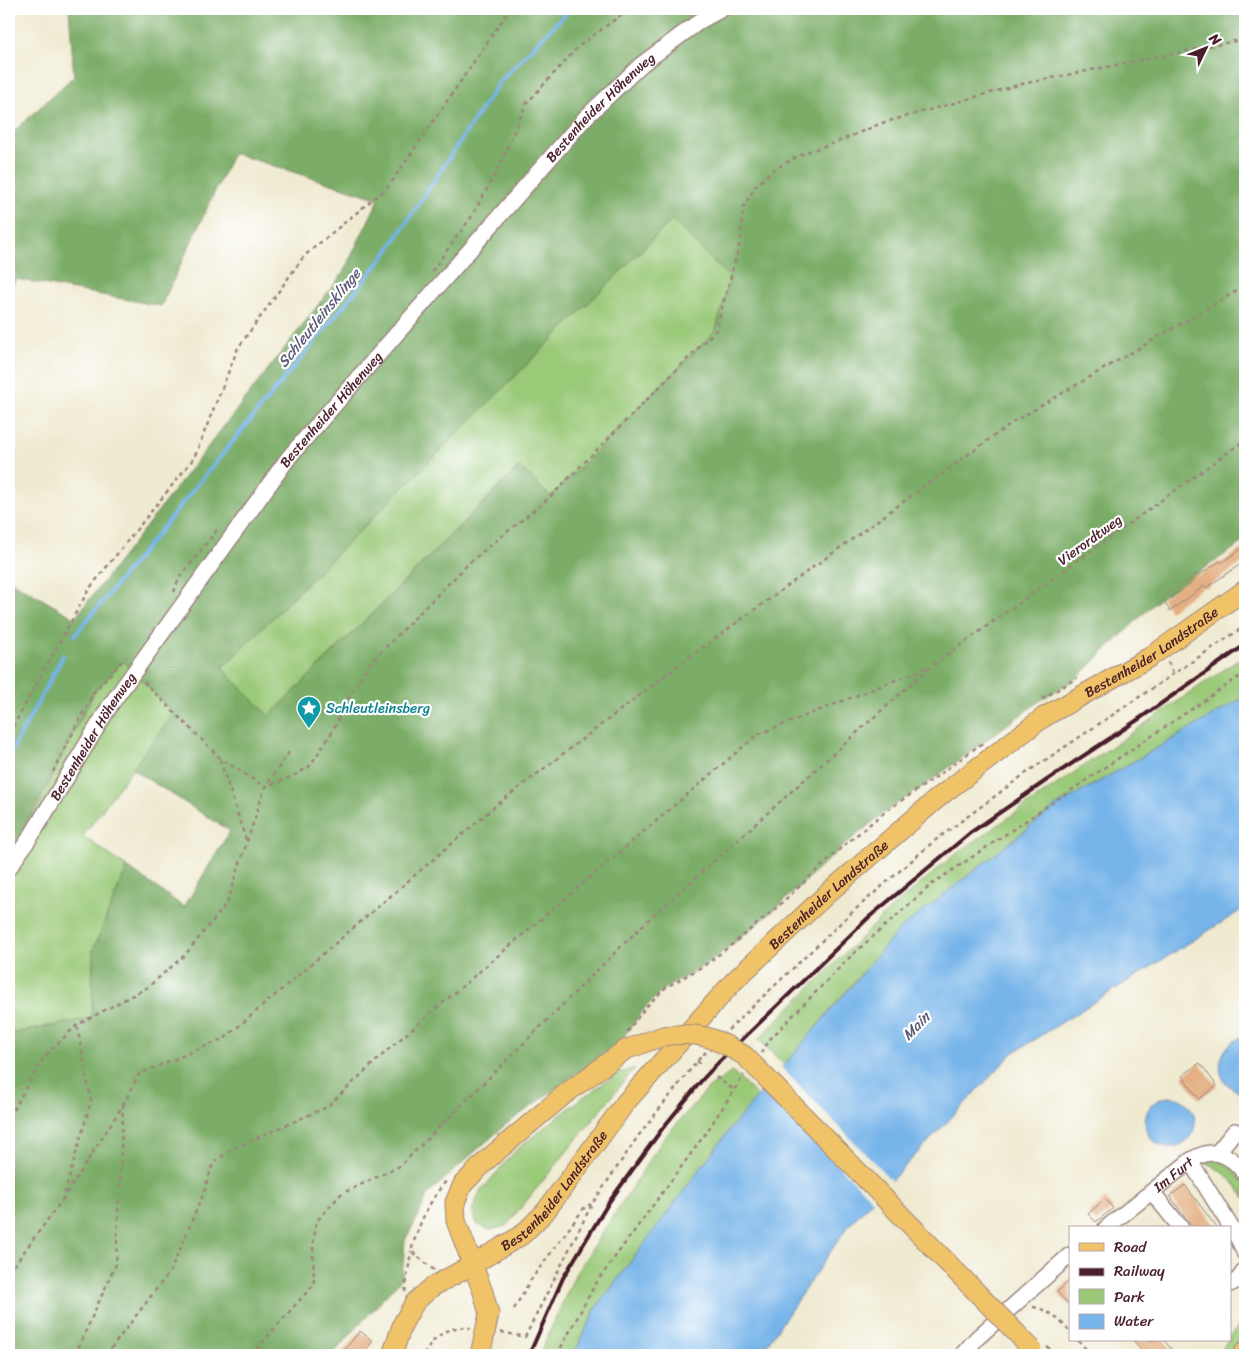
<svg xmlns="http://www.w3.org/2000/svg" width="1254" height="1364" font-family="Sriracha,sans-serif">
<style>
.green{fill:#9ac978;stroke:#727452}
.forest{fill:#7bad68;stroke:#62664a;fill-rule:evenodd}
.water{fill:#76b4e9;stroke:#606a8a}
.pier{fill:#efead0}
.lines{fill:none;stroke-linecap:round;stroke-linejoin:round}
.stream{stroke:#76b4e9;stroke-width:4}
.building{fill:#e4af82}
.minor-casing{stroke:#9c847e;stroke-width:18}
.major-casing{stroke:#9c847e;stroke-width:21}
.path{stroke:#9c847e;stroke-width:2.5;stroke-dasharray:4 4;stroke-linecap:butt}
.minor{stroke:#fff;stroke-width:15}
.major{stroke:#f1c369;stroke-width:19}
.rail{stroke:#4a1f2b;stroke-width:4}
.major-bridge-casing{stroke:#9c847e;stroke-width:21;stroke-linecap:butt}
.major-bridge{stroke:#f1c369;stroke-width:19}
.labels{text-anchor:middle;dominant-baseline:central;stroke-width:4.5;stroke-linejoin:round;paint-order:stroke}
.street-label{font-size:14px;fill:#4a1f2b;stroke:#fff}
.culture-label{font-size:14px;fill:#0d838f;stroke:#fff;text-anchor:start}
.water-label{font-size:15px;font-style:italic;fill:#5c5b77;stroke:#fff}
</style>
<rect width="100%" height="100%" fill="#fff"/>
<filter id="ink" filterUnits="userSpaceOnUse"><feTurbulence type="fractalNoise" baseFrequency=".02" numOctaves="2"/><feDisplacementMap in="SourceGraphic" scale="10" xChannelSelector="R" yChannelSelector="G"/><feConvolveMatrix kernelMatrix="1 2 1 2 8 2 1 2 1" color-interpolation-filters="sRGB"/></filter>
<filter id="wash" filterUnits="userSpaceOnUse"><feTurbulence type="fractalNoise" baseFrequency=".0096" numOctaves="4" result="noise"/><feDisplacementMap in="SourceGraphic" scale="20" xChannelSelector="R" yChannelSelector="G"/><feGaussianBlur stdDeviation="1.12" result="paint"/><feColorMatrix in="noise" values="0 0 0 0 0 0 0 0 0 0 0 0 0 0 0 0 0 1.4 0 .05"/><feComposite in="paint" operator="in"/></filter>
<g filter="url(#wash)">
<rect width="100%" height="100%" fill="#efead0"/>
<!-- green -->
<g class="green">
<polygon points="672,220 730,278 716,330 550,497 519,467 269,716 222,668"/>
<polygon points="1245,655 1245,697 1055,807 898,931 784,1065 758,1039 886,913 953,856"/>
<polygon points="123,660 174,713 83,836 127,867 93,950 93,1018 9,1034 9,862 95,691"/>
<polygon points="635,1068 506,1226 489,1230 477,1224 472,1210 480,1192 517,1149 582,1098 617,1074"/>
<polygon points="732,1072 758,1096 730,1129 596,1308 574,1355 539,1355 576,1273 664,1138 709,1088"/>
<path d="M1212,1158L1231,1166L1245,1185V1198C1230,1177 1227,1173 1203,1161Z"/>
<polygon points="1245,1317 1245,1339 1236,1355 1218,1355 1228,1340 1230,1340 1230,1337"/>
</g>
<!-- forest -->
<path class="forest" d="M69,9H1245V541L1161,597L1077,678L1045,697L929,782L886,811L842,847L775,909L734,943L705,965L665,988L644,1009L620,1042L504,1126L461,1164L427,1195L418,1217L405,1240L402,1278L332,1355H9V1034L92,1018L93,950L127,867L184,907L230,831L132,769L174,713L123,661L93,693L28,821L33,833L9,862V580L75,618L343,273L379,199L233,153L161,306L16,279L9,293V136L74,76ZM672,220L730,278L716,330L551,497L520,467L269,716L222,668Z"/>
<!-- water -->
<g class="water">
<polygon points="1245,697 1245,908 1013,1053 848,1226 760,1355 574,1355 596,1308 730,1129 898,931 1055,807"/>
<path d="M1245,1036V1093C1212,1088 1212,1046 1245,1036Z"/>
<circle cx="1170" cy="1122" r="25"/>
</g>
<!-- pier -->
<polygon class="pier" points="780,1066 893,1182 874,1202 762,1087"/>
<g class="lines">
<!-- stream -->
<g class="stream">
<polyline points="75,635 385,255 500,81 570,9"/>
<polyline points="9,756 63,656"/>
</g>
</g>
<g id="blocks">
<!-- building -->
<g class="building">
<polygon points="1245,546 1245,561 1206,588 1204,586 1170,611 1162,598 1196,574 1198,576 1220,561 1221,563"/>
<polygon points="1200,1063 1217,1086 1199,1099 1182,1076"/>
<polygon points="1185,1185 1217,1228 1193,1228 1170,1196"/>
<polygon points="1105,1199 1113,1208 1096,1222 1088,1214"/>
<polygon points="1070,1280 1070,1306 1057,1292"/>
<polygon points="360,1331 373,1341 362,1355 340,1355"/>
<polygon points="1133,1340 1164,1340 1176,1355 1145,1355"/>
</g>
</g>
</g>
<g filter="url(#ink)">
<use href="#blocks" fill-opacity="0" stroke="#9c847e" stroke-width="1"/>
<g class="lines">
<defs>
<g id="minor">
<path id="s1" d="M9,868L33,833L111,704L289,457L586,117L642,64L700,21L722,9"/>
<polyline points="1217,1153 1235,1131"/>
<polyline points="1190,1161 1239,1240 1245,1254"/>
<polyline points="1152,1192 1181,1228"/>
<path id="s2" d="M1106,1228L1190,1161C1212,1146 1230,1153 1245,1174"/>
<polyline points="1230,1284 1238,1280 1245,1270"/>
<polyline points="962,1355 977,1338 1070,1255"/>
</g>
<g id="major">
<polyline points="489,1314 483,1292 456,1221 455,1202 463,1184 488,1159 565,1094 625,1050 663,1036"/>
<path id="s3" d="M392,1355L403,1323L415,1302L432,1287L472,1265L522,1235L545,1212L626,1102L734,981L828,893L939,797L1044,717L1150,657L1245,590"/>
<polyline points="1243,1355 1245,1351"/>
</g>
</defs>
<!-- minor casing -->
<use href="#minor" class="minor-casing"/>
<!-- major casing -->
<use href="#major" class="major-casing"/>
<!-- path -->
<g class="path">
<polyline points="432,271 472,216 500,165 526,104 578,47 629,9"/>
<polyline points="174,592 179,578 218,529"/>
<polyline points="1168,662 1173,673"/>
<polyline points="144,682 220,758 265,787 291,777 309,767 331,734 354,687 373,660 470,562 550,497 716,330 741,239 743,208 755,187 773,170 804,153 837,142 882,123 1022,84 1245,39"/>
<polyline points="1042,699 1077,678"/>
<polyline points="9,734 89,589 194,458 238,348 304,256 389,186 510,9"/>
<polyline points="220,760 246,840"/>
<polyline points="53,772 93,693 126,657"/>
<polyline points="728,1030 849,915 933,842 1029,771 1245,626"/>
<polyline points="627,1032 644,1009 665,988 705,965 734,943 775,909 842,847 886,811 929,782 985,741"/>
<polyline points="761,1053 771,1038 849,958 932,884 1245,673"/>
<polyline points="697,1061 702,1065"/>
<polyline points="716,1077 734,1090"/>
<polyline points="123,1105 139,1074 225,1038 499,803 691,656 1013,422 1245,286"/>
<polyline points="9,1117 44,1057 77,1025 148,987 185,955 227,903 265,787 290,751"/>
<path d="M434,1270L411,1251C419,1224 429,1200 448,1179"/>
<polyline points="9,1272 63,1199"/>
<polyline points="405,1292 411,1251"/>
<path d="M1033,1307C1048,1309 1061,1321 1070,1332"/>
<polyline points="514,1309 530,1281 585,1207 591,1204"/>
<polyline points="501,1332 525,1337 592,1204 639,1135 697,1061 706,1052"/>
<polyline points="1078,1340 1091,1355"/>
<polyline points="1047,1347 1058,1355"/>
<polyline points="75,1355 116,1264 123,1105 63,1199 91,1101 77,1025"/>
<polyline points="106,1355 171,1270 203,1195 213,1163 234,1148 327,1107 391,1047 757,735 926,668"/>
<polyline points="251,1355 314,1284 313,1249 316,1222 341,1194 400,1166 645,923 930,667 1245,440"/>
<path d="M424,1355C435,1335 448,1325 471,1328"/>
<polyline points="557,1355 596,1283 706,1133 744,1075"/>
</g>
<!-- minor -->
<use href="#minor" class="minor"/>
<!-- major -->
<use href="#major" class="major"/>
<!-- rail -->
<polyline class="rail" points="529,1355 563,1278 609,1202 662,1129 702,1080 718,1063 868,918 970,833 1047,780 1136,721 1245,645"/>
<defs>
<g id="major-bridge">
<path d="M663,1036C699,1031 714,1037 745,1056L1032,1349"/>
<polyline points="480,1355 489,1314"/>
</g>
</defs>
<!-- major-bridge casing -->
<use href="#major-bridge" class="major-bridge-casing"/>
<!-- major-bridge -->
<use href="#major-bridge" class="major-bridge"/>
</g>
</g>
<!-- icons -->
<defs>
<symbol id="sight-pin" viewBox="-11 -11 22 30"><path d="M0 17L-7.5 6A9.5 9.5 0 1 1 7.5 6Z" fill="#0f9aa8" stroke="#fff"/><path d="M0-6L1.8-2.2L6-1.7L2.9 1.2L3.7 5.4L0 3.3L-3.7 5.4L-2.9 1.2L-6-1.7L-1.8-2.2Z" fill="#fff"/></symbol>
</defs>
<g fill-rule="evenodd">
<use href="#sight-pin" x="295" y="694" width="28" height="38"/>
</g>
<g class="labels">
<!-- street labels -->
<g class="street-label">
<text stroke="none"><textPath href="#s1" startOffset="966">Bestenheider Höhenweg</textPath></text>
<text stroke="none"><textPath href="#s1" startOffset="561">Bestenheider Höhenweg</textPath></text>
<text transform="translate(1090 540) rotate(-36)">Vierordtweg</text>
<text stroke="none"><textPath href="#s3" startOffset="1049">Bestenheider Landstraße</textPath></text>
<text stroke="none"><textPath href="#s1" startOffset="156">Bestenheider Höhenweg</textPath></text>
<text stroke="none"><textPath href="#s3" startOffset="644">Bestenheider Landstraße</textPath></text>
<text stroke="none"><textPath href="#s2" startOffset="86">Im Furt</textPath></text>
<text stroke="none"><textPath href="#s3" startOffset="239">Bestenheider Landstraße</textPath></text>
</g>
<!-- culture labels -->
<g class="culture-label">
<text x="326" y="708">Schleutleinsberg</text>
</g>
<!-- water labels -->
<g class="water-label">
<text transform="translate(319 318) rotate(-51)">Schleutleinsklinge</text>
<text transform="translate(916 1026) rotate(-46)">Main</text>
</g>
</g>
<!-- margin -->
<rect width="1254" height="1364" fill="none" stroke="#fff" stroke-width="30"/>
<!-- legend -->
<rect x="1069" y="1226" width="162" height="115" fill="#ffffff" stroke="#b7a5aa"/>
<rect x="1079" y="1243" width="25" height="8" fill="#f1c369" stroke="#b7a5aa"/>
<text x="1114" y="1252" font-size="15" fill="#4a1f2b">Road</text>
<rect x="1079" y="1268" width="25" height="8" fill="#4a1f2b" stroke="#b7a5aa"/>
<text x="1114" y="1276" font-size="15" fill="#4a1f2b">Railway</text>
<rect x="1079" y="1289" width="25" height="15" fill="#9ac978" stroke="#b7a5aa"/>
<text x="1114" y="1302" font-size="15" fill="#4a1f2b">Park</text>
<rect x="1079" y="1314" width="25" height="15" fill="#76b4e9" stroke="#b7a5aa"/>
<text x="1114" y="1326" font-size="15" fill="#4a1f2b">Water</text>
<!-- north arrow -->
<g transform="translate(1206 48) rotate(47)" stroke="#ffffff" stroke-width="4" paint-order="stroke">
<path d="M0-4L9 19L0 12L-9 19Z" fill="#4a1f2b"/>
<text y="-8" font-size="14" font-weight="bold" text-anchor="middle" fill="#4a1f2b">N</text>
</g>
</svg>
